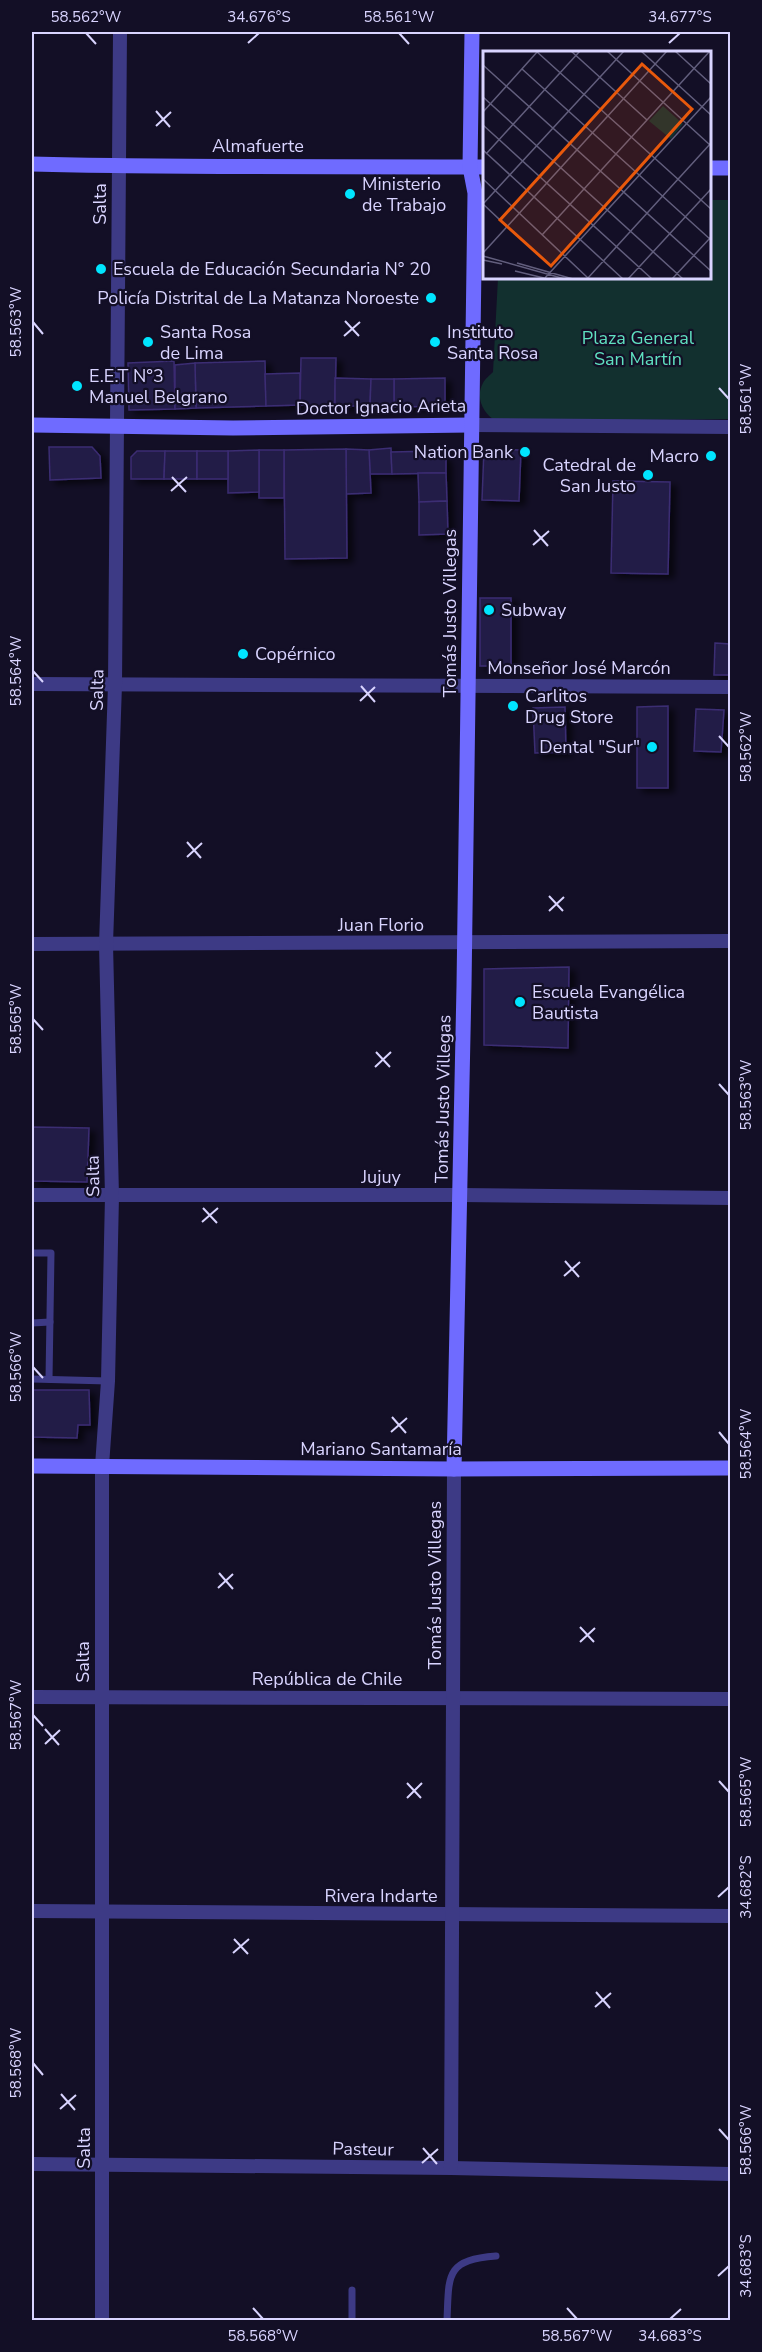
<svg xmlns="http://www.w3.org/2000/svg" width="762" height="2352" font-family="'Nunito Sans',sans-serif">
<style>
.green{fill:#12302f}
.building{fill:#241b47;stroke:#3b2d73;stroke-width:1.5;filter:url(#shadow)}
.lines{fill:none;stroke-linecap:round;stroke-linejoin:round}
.lane{stroke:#3d3a85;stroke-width:7}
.street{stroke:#3d3a85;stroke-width:14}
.secondary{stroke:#6f6bff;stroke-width:15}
.ticks{fill:none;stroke:#d9d4ff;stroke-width:2}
.poi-dot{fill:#00e5ff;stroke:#130f26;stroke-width:2}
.labels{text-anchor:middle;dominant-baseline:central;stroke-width:4.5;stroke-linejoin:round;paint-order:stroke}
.street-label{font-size:18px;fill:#d9d4ff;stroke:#130f26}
.poi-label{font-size:18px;fill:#d9d4ff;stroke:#130f26;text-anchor:start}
.park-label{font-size:18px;fill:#5fe0c0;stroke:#130f26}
.inset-road{fill:none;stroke:#625e7d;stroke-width:1.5}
.view{fill:#e8590c;fill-opacity:0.15;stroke:#e8590c;stroke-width:3}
.inset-edge{fill:none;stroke:#d9d4ff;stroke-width:3}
.neatline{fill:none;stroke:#d9d4ff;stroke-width:2}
.ticks-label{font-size:15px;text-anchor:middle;fill:#d9d4ff}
</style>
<defs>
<filter id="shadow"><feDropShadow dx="6" dy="4" stdDeviation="3" flood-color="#0009"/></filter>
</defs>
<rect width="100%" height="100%" fill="#130f26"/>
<!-- green -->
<path class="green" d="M710,200H730V419L496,421C483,414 475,397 483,383C485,379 490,375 493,372L498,278H710Z"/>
<!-- building -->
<g class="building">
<polygon points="301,358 336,358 335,406 300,405"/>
<polygon points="174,361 175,409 129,410 128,363"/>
<polygon points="265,361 266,406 196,408 195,363"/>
<polygon points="195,363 196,408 175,409 175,365"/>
<polygon points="300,373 300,405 266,406 265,374"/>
<polygon points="335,378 371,379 370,406 335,406"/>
<polygon points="445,378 445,406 394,407 394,379"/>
<polygon points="371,379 394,379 394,407 370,406"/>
<polygon points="49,447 92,447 100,456 101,478 50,480"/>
<polygon points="391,448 392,474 370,474 369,450"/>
<polygon points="346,449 369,450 371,493 346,494"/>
<polygon points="346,449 347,558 285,559 284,450"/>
<polygon points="484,449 521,450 519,501 482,500"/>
<rect x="259" y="450" width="25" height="48"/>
<polygon points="259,450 259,492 228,493 228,451"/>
<polygon points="137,451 165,451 164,479 131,479 131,457"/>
<polygon points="165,451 197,451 197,479 164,479"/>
<rect x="197" y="451" width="31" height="28"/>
<polygon points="438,451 446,460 446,473 392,474 391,452"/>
<polygon points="418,473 446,473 447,501 419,502"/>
<polygon points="613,481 670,482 668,574 611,573"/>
<polygon points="447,501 448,534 419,535 419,502"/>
<rect x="480" y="598" width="31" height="68"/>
<polygon points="715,643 730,644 730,675 714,675"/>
<polygon points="668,706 668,788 637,788 637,707"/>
<polygon points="565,707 566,752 535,753 533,708"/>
<polygon points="696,709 724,710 721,752 694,751"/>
<polygon points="569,967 568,1048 484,1045 484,969"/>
<polygon points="32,1127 89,1128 87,1182 32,1181"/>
<polygon points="32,1390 89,1390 90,1425 78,1425 77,1438 32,1437"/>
</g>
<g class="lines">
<!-- lane -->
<g class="lane">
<polyline points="32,1253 51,1253 49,1379"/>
<polyline points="32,1323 50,1322"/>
<polyline points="32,1379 108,1381"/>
<polyline points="352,2290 352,2320"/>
<path d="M447,2320C449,2275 445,2260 496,2256"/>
</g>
<!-- street -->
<g class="street">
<polyline points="471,425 730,427"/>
<polyline points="32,684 730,687"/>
<polyline points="32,944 730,941"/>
<polyline points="32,1195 461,1195 730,1198"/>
<polyline points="32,1697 730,1699"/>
<polyline points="32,1911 730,1916"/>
<polyline points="32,2164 451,2168 730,2174"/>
<polyline points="451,2168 454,1469"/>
<polyline points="102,2320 102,1466 108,1381 112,1196 106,944 115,685 120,32"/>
</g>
<!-- secondary -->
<g class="secondary">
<path d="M32,164C182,168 334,166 484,167"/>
<polyline points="710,168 730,168"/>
<polyline points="32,425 233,428 471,425"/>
<polyline points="32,1466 454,1469 730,1468"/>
<polyline points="454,1469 464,986 475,193 470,167 472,32"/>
</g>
</g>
<!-- ticks -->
<path class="ticks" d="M86,33L96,44M399,33L409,44M248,43L259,33M669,43L680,33M156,111L170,127M156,126L171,112M345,321L359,336M33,322L43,334M344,336L360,322M719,388L729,399M172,477L186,492M171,491L187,477M534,530L548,546M533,545L549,531M33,671L43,682M361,686L375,702M360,701L375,687M719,736L729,747M187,842L201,858M187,857L202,843M549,896L563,911M549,911L564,897M33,1019L43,1030M376,1052L390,1067M375,1067L391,1052M719,1084L729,1095M203,1208L217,1223M202,1222L218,1208M565,1261L579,1277M564,1276L580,1262M33,1367L43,1378M392,1417L406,1433M391,1432L407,1418M719,1432L729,1444M219,1573L233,1589M218,1588L233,1574M580,1627L594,1642M580,1642L595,1628M33,1715L43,1726M45,1729L59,1745M45,1744L60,1730M719,1781L729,1792M407,1783L421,1798M407,1798L422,1783M718,1897L729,1887M234,1939L248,1954M233,1953L249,1939M596,1992L610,2008M595,2007L611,1993M33,2063L43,2075M61,2094L75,2110M60,2109L76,2095M719,2129L729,2140M423,2148L437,2164M422,2163L438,2149M718,2276L729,2266M253,2308L263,2319M567,2308L577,2319M670,2319L681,2309"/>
<!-- markers -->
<g class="poi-dot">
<circle cx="350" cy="194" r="6"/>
<circle cx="101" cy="269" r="6"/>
<circle cx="431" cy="298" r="6"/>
<circle cx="148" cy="342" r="6"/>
<circle cx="435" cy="342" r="6"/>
<circle cx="77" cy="386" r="6"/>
<circle cx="525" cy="452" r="6"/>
<circle cx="711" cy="456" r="6"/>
<circle cx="648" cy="475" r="6"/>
<circle cx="489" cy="610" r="6"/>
<circle cx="243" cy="654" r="6"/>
<circle cx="513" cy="706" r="6"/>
<circle cx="652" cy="747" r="6"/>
<circle cx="520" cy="1002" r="6"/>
</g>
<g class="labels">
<!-- street labels -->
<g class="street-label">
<text x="258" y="146">Almafuerte</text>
<text transform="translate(100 204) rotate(-90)">Salta</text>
<text transform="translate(381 407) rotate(-1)">Doctor Ignacio Arieta</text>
<text transform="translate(450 613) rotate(-90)">Tomás Justo Villegas</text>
<text x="579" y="668">Monseñor José Marcón</text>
<text transform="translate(97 690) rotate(-89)">Salta</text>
<text x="381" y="925">Juan Florio</text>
<text transform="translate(443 1099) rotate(-89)">Tomás Justo Villegas</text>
<text transform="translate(93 1176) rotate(-91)">Salta</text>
<text x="381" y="1177">Jujuy</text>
<text x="381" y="1449">Mariano Santamaría</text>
<text transform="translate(435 1585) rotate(-90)">Tomás Justo Villegas</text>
<text transform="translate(83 1662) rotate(-90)">Salta</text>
<text x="327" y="1679">República de Chile</text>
<text x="381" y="1896">Rivera Indarte</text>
<text transform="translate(84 2148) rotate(-90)">Salta</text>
<text transform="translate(363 2149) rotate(1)">Pasteur</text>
</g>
<!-- poi labels -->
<g class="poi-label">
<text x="362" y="184">Ministerio<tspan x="362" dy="21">de Trabajo</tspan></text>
<text x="113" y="269">Escuela de Educación Secundaria N° 20</text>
<text x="419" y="298" text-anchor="end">Policía Distrital de La Matanza Noroeste</text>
<text x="160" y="332">Santa Rosa<tspan x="160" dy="21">de Lima</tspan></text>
<text x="447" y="332">Instituto<tspan x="447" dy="21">Santa Rosa</tspan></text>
<text x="89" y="376">E.E.T N°3<tspan x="89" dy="21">Manuel Belgrano</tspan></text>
<text x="513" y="452" text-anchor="end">Nation Bank</text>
<text x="699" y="456" text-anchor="end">Macro</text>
<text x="636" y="465" text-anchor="end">Catedral de<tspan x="636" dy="21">San Justo</tspan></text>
<text x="501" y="610">Subway</text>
<text x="255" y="654">Copérnico</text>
<text x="525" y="696">Carlitos<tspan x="525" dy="21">Drug Store</tspan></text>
<text x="640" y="747" text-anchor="end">Dental "Sur"</text>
<text x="532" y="992">Escuela Evangélica<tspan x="532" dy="21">Bautista</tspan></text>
</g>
<!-- park labels -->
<g class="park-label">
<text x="638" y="338">Plaza General<tspan x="638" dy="21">San Martín</tspan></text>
</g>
</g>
<!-- overview -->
<g transform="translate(483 51)">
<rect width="228" height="228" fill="#130f26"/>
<path d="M180,55L200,73L188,88L166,70Z" fill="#12302f"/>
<path class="inset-road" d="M53,0L228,158M88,0L164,69M124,0L227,94M158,0L228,64M192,0L228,33M0,14L228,220M39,18L228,189M0,46L200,228M0,61L55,0M0,74L169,228M0,99L140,228M3,103L97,0M0,128L105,227M0,153L33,184M0,153L141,0M59,184L227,0M0,202L184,0M0,205L82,228M0,209L19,213M34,212L90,228M32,220L61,227M61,228L228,46M104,228L228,92M145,228L228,138M189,228L228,186"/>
<path class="view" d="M159,13L209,58L68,215L17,169Z"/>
<rect width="228" height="228" class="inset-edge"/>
</g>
<!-- border -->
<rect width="762" height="2352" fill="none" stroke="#130f26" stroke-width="66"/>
<rect x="33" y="33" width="696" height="2286" class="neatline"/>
<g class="ticks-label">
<text x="86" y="22">58.562°W</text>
<text x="259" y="22">34.676°S</text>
<text x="399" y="22">58.561°W</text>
<text x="680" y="22">34.677°S</text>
<text transform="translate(16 322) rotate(-90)" y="5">58.563°W</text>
<text transform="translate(746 399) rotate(-90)" y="5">58.561°W</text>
<text transform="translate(16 671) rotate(-90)" y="5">58.564°W</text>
<text transform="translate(746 747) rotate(-90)" y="5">58.562°W</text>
<text transform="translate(16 1019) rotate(-90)" y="5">58.565°W</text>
<text transform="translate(746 1095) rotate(-90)" y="5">58.563°W</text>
<text transform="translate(16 1367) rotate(-90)" y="5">58.566°W</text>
<text transform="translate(746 1444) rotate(-90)" y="5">58.564°W</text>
<text transform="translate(16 1715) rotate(-90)" y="5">58.567°W</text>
<text transform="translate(746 1792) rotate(-90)" y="5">58.565°W</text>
<text transform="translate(746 1887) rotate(-90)" y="5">34.682°S</text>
<text transform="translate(16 2063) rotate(-90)" y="5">58.568°W</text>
<text transform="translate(746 2140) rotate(-90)" y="5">58.566°W</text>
<text transform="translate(746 2266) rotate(-90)" y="5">34.683°S</text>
<text x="263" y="2341">58.568°W</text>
<text x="577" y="2341">58.567°W</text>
<text x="670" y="2341">34.683°S</text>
</g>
</svg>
